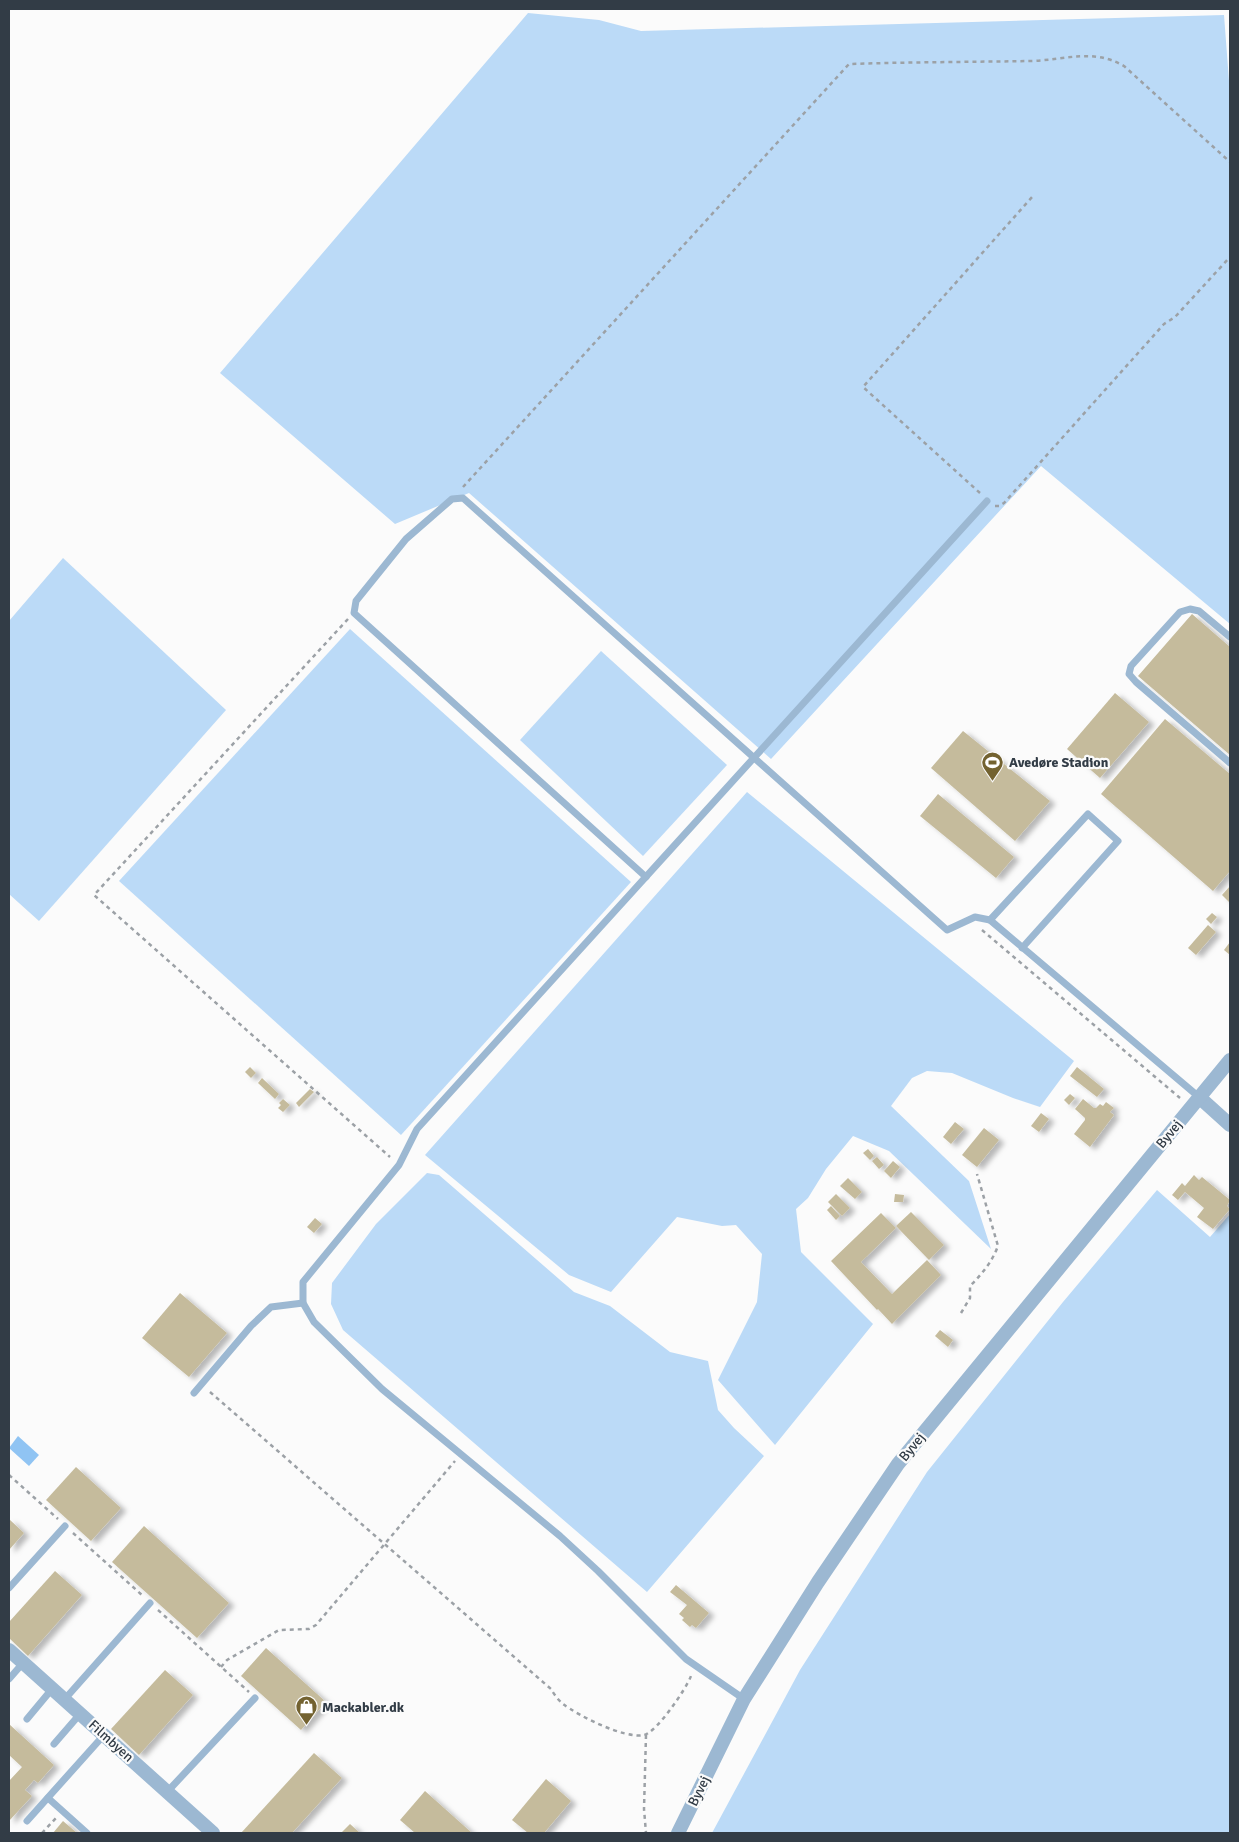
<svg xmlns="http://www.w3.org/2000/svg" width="1239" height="1842" font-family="Signika,sans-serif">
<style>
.green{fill:#bbdaf7}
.water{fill:#90c4f3}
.building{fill:#c5bb9c;filter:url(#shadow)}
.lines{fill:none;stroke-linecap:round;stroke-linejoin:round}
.path{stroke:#9ca1a6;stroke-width:2.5;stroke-dasharray:4 4;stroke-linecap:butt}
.service{stroke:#9cb8d2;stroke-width:7}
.minor{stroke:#9cb8d2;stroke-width:14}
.tertiary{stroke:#9cb8d2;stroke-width:14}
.labels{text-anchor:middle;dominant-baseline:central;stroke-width:4.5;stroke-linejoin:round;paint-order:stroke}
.poi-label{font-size:14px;font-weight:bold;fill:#323c46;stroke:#fbfbfb;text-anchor:start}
.street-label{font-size:14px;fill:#323c46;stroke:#fbfbfb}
</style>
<defs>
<filter id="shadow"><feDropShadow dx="5.5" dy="3" stdDeviation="2.5" flood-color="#0004"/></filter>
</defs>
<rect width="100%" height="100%" fill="#fbfbfb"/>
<!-- green -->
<g class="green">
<polygon points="528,13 599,20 641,31 1224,15 1230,94 1230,624 1041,466 771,759 469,493 395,524 220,373"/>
<polygon points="63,558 226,710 39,921 9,894 9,621"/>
<polygon points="350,629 631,882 401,1135 119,881"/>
<polygon points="601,651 727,765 643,856 520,740"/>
<polygon points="747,792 1074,1061 1040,1107 1013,1098 952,1073 927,1071 912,1078 891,1106 969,1181 991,1249 889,1151 853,1136 826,1169 808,1198 796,1209 801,1252 873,1324 775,1445 718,1380 757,1302 762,1254 736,1225 722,1226 677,1217 611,1292 569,1275 425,1155"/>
<polygon points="427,1173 439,1175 574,1292 610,1306 670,1352 708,1361 718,1410 734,1428 764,1456 647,1592 343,1330 331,1304 332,1283 376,1224"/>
<polygon points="1157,1190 1210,1237 1230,1214 1230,1833 712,1833 800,1670 927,1472 1063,1302"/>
</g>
<!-- water -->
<polygon class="water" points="18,1436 39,1455 29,1466 9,1448"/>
<!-- building -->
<g class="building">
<polygon points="1192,614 1230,647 1230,738 1229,740 1230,741 1230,755 1138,676"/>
<polygon points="1115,693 1149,722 1100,778 1067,749"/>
<polygon points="1165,719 1230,774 1230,871 1213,891 1101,794"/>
<polygon points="963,731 1050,801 1015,841 931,768"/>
<polygon points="938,794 1014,857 996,878 920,816"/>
<polygon points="1230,886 1230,903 1222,895"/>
<polygon points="1212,913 1217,917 1211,924 1206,919"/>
<polygon points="1208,925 1216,932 1196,955 1188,948"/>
<polygon points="1230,942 1230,955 1224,950"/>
<polygon points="250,1067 256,1073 251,1078 245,1072"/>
<polygon points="1077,1067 1104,1089 1097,1097 1070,1076"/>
<polygon points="262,1078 279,1094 275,1099 258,1083"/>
<polygon points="310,1089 314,1092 299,1107 296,1103"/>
<polygon points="1070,1094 1075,1098 1069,1105 1064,1100"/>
<polygon points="283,1099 290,1105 283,1112 278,1108 281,1105 279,1103"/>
<polygon points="1083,1099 1094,1108 1096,1108 1100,1104 1103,1106 1106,1102 1114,1108 1110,1112 1114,1115 1090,1147 1074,1134 1085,1120 1085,1118 1075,1109"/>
<polygon points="1041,1113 1049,1119 1039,1132 1031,1126"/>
<polygon points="955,1122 964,1129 951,1144 943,1137"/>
<polygon points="984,1128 999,1140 977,1167 962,1155"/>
<polygon points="868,1149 874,1156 870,1160 863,1153"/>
<polygon points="877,1157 884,1165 879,1169 872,1161"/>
<polygon points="893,1161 900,1167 891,1178 884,1171"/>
<polygon points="1194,1175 1199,1180 1202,1177 1230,1200 1227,1206 1230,1209 1213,1229 1197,1217 1204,1208 1185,1192 1178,1200 1172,1195 1182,1183 1185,1186"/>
<polygon points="848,1178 862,1192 855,1199 840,1186"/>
<polygon points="836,1194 850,1208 842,1216 828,1202"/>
<polygon points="895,1194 904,1195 903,1202 894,1202"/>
<polygon points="831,1206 840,1216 836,1220 827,1210"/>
<polygon points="911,1212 944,1245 929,1260 896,1226"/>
<polygon points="881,1213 896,1228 861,1262 892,1294 927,1260 941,1275 892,1324 878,1309 877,1310 831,1261"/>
<polygon points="315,1218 322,1224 314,1233 307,1227"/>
<polygon points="180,1293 227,1333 189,1377 142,1338"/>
<polygon points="940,1330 953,1340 948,1347 935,1336"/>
<polygon points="76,1467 121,1508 91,1541 46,1500"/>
<polygon points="9,1519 24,1533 9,1550"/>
<polygon points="144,1526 229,1603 197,1638 112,1562"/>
<polygon points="55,1571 82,1595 28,1656 9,1638 9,1622"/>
<polygon points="676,1585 709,1613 696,1628 692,1625 690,1627 682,1620 684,1618 679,1614 687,1605 670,1592"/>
<polygon points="266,1648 326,1702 301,1730 241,1676"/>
<polygon points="165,1670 193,1695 139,1755 111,1729"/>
<polygon points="9,1724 54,1765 38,1783 34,1780 25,1790 32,1796 9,1821 9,1781 22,1767 9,1755"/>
<polygon points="314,1753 342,1778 292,1833 241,1833"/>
<polygon points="546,1779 571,1801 544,1833 528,1833 512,1820"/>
<polygon points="425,1791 472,1833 415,1833 400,1820"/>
<polygon points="63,1821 77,1833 53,1833"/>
<polygon points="350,1824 360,1833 341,1833"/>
</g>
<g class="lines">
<!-- path -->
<g class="path">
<path d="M463,487L849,64C910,62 971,62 1031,61C1065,60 1093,48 1124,66L1230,162"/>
<polyline points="980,493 863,387 1033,196"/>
<polyline points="995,506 999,506 1004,503 1164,324 1175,317 1230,257"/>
<polyline points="348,619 94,895 390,1157"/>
<polyline points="982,930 1180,1098"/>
<path d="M961,1313L970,1298V1286C982,1274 992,1262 998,1246L977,1174"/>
<path d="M210,1392L551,1689C554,1694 558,1700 563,1704C579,1716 624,1739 644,1735C657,1732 686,1689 691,1676"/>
<polyline points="9,1475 58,1519"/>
<polyline points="73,1533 143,1596"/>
<polyline points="158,1610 249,1692"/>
<polyline points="221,1667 227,1660 279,1630 309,1629 316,1625 455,1461"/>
<polyline points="646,1735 644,1809 646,1833"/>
<polyline points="42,1833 56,1818"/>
</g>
<!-- service -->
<g class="service">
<polyline points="1230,637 1199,611 1190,609 1180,612 1131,666 1129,674 1136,682 1230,763"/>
<polyline points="646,877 354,613 356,601 406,539 452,499 463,498 947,930 975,917 990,920"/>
<polyline points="1022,948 1118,841 1088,814 990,920 1199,1097"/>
<polyline points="194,1393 251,1326 271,1307 303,1303"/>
<polyline points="9,1588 65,1526"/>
<polyline points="9,1679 23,1663"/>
<polyline points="744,1699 686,1659 598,1571 560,1536 382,1389 314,1322 303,1303 303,1282 399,1165 417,1129 987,501"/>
<polyline points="64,1700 150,1603"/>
<polyline points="27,1719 52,1689"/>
<polyline points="54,1744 80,1714"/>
<polyline points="167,1792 255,1698"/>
<polyline points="48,1798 87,1833"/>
<polyline points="27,1821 104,1735"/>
</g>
<!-- minor -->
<g class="minor">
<polyline points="1199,1097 1230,1125"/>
<polyline points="9,1650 213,1833"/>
</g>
<!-- tertiary -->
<polyline class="tertiary" points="678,1833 744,1699 818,1582 898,1464 1230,1060"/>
</g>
<!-- icons -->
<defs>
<symbol id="stadium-pin" viewBox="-11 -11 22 30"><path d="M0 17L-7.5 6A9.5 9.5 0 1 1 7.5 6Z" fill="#736230" stroke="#fbfbfb"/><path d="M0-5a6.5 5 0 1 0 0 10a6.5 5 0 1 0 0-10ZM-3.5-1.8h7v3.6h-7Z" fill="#fff"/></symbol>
<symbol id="shop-pin" viewBox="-11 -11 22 30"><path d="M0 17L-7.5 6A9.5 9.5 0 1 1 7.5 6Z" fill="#736230" stroke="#fbfbfb"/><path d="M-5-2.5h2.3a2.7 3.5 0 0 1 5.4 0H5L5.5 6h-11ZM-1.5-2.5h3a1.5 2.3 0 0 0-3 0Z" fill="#fff"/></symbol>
</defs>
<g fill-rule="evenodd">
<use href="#stadium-pin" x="980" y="750" width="25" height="34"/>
<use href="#shop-pin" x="294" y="1694" width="25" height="34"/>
</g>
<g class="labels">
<!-- poi labels -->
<g class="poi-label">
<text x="1009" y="762">Avedøre Stadion</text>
<text x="322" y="1707">Mackabler.dk</text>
</g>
<!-- street labels -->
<g class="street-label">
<text transform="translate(1169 1134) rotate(-51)">Byvej</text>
<text transform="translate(912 1447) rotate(-51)">Byvej</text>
<text transform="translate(111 1741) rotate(42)">Filmbyen</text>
<text transform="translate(699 1791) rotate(-64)">Byvej</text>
</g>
</g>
<!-- border -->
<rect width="1239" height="1842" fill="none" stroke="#323c46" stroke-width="20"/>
</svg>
